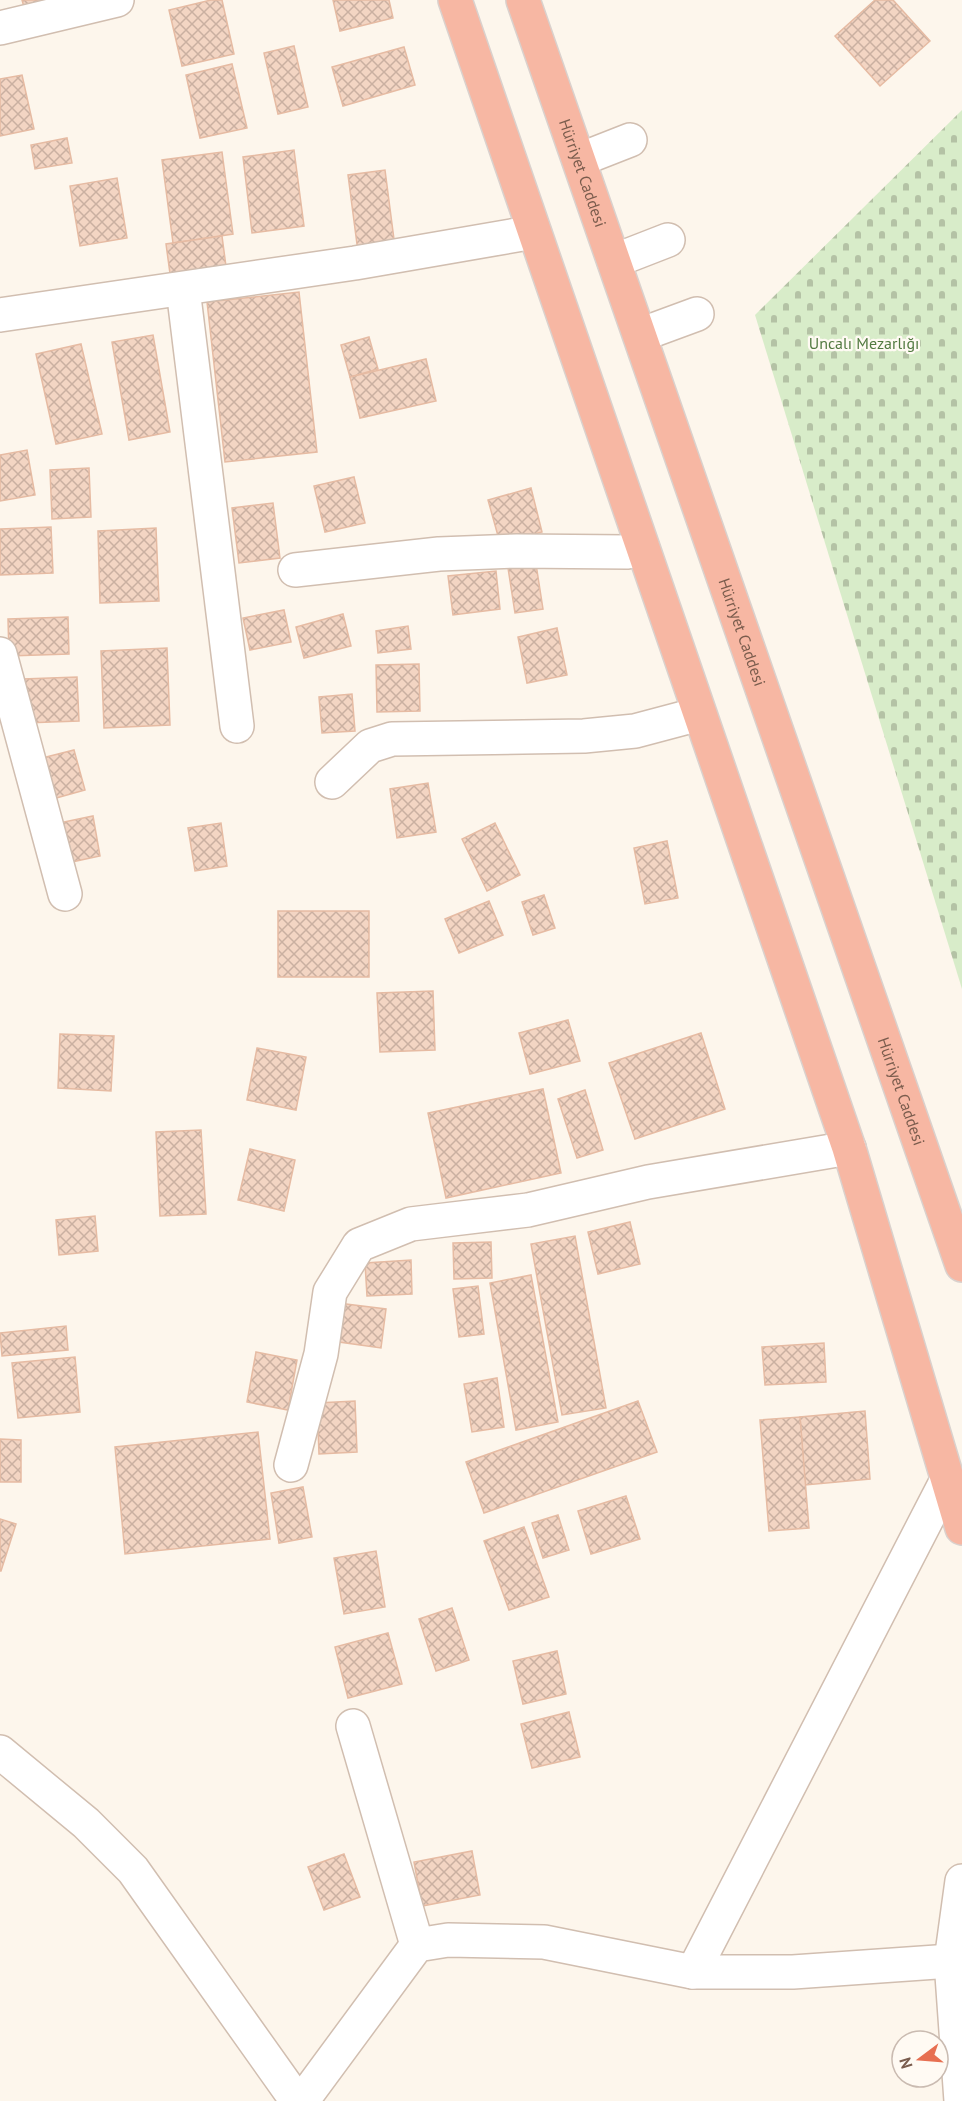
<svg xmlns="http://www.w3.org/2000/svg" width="962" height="2101" font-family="'PT Sans',sans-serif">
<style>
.cemetery{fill:url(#cemetery-stones)}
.building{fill:url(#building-cross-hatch);stroke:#e6bba3;stroke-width:1.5}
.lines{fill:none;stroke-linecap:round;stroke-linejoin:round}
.minor-casing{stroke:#d1beb0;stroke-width:36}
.highway-casing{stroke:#dad1cd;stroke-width:36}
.minor{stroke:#fff;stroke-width:33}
.highway{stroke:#f7b7a3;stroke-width:33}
.labels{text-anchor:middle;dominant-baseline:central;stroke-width:4.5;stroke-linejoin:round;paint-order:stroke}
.street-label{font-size:16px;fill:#7a5c4d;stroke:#fffaf3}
.park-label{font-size:16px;fill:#537a41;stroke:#fffaf3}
</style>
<defs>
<pattern id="cemetery-stones" width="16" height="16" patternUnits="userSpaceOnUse" patternTransform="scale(1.5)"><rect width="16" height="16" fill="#d8ecc9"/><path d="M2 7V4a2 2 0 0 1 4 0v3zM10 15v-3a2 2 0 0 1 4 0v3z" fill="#b4c2a5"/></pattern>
<pattern id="building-cross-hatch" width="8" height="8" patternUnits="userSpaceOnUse" patternTransform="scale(1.5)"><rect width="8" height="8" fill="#f3d5c3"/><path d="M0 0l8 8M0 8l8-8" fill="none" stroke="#cab0a1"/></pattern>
</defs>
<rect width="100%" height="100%" fill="#fdf6ec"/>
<!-- cemetery -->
<polygon class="cemetery" points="962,110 962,989 755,315"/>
<!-- building -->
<g class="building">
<polygon points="22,0 47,0 24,7"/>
<polygon points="211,0 222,0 234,54 182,66 169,10"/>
<polygon points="333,0 389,0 393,18 340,31"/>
<polygon points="875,0 893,0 930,41 880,86 835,36"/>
<polygon points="294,46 308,107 278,114 264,53"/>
<polygon points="404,47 415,85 343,106 332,67"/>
<polygon points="232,64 247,128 200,138 186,75"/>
<polygon points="22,75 34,129 0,136 0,79"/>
<polygon points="67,138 72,163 35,169 31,145"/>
<polygon points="294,150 304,226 252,233 243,157"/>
<polygon points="222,152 233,234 173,243 162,160"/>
<polygon points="385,170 395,247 358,252 348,175"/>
<polygon points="117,178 127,238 80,246 70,186"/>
<polygon points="222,236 227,274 171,281 166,244"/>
<polygon points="299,292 317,452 225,462 207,302"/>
<polygon points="153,335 170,432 129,440 112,342"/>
<polygon points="369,337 378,369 350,377 341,345"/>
<polygon points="81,344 102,434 56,444 36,354"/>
<polygon points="426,359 436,401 360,418 350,377"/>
<polygon points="27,450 35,495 0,501 0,455"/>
<polygon points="89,468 91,517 52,519 50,470"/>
<polygon points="354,477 365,523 325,532 314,486"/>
<polygon points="531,488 542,532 500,543 488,500"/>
<polygon points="273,503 280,558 239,563 232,508"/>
<polygon points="51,527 53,573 0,575 0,529"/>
<polygon points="156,528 159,601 100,603 98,531"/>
<polygon points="536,564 543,609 515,613 508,568"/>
<polygon points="496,571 500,609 453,615 448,576"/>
<polygon points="284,610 291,642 250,650 243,618"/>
<polygon points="343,614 351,646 304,658 296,627"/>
<polygon points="68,617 69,654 9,656 8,619"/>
<polygon points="408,626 411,649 378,653 376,631"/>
<polygon points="557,628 567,675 527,683 518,637"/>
<polygon points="167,648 170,725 104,728 101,651"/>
<polygon points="419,664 420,711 377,712 376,665"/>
<polygon points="77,677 79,721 25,723 23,679"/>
<polygon points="352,694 355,731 322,733 319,697"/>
<polygon points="74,750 85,790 49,800 38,759"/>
<polygon points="428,783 436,832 397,838 390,789"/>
<polygon points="93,816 100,856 67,863 59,823"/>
<polygon points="221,823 227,866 195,871 188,828"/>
<polygon points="495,823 520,875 487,891 462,839"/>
<polygon points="667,841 678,898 645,904 634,848"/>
<polygon points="544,895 555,928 533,935 522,902"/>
<polygon points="489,901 503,935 459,953 445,919"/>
<rect x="278" y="911" width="91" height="66"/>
<polygon points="433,991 435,1050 380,1052 377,993"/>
<polygon points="568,1020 580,1061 530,1074 519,1033"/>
<polygon points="701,1033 725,1109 635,1139 609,1063"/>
<polygon points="60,1034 114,1036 111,1091 58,1088"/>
<polygon points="257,1048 306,1057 296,1110 247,1100"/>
<polygon points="543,1089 561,1173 446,1198 428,1113"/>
<polygon points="585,1090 603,1150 577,1158 558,1099"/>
<polygon points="201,1130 206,1214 160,1216 156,1132"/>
<polygon points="250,1149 295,1160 284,1211 238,1200"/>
<polygon points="95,1216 98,1251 59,1255 56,1220"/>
<polygon points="630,1222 640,1264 598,1274 588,1232"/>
<polygon points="575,1236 606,1408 562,1415 531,1244"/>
<polygon points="491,1242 492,1278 454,1279 453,1243"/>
<polygon points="411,1260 412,1294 367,1296 365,1263"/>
<polygon points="531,1275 558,1422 516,1430 490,1283"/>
<polygon points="478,1286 484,1334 459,1337 453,1289"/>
<polygon points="338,1303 386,1309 381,1348 332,1341"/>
<polygon points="66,1326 68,1350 2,1356 0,1333"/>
<polygon points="824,1343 826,1382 765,1385 762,1347"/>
<polygon points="256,1352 297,1360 288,1410 247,1402"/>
<polygon points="75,1357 80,1412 18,1418 12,1363"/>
<polygon points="497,1378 504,1427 472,1432 464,1384"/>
<polygon points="355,1401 357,1452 319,1454 317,1403"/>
<polygon points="638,1401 657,1452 484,1513 466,1462"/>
<polygon points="865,1411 870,1479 805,1485 800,1417"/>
<polygon points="800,1417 809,1528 769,1531 760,1420"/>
<polygon points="258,1432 270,1539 125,1554 115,1447"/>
<polygon points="0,1439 21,1440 21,1482 0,1482"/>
<polygon points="303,1487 312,1537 279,1543 271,1493"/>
<polygon points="626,1496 640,1539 591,1554 578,1511"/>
<polygon points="558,1515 569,1550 543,1558 532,1523"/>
<polygon points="0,1519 16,1524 1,1571 0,1571"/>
<polygon points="524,1527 549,1597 509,1610 484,1541"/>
<polygon points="376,1551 385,1607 344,1614 334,1558"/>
<polygon points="452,1608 469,1660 436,1671 419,1619"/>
<polygon points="388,1633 402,1684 348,1698 335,1647"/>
<polygon points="557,1651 566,1694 523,1704 513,1661"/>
<polygon points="569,1712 580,1757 532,1768 521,1724"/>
<polygon points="472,1851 480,1895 422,1906 414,1862"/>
<polygon points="344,1854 360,1897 324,1910 308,1867"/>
</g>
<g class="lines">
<defs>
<g id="minor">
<polyline points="0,28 117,0"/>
<polyline points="579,160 630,140"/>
<polyline points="614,261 668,240"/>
<polyline points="183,289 237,726"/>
<polyline points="0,315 355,263 534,232"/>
<polyline points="640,335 697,314"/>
<polyline points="295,570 439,554 517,551 627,552 643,549"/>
<polyline points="0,654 65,894"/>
<polyline points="332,782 370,746 392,739 584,736 635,731 699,714"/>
<polyline points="291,1465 321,1354 330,1292 359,1245 411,1224 528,1210 648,1182 849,1148"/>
<polyline points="353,1726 417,1945"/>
<polyline points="0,1752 86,1823 133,1870 297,2101"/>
<polyline points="693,1972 947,1480"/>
<polyline points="302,2101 417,1945 448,1940 544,1942 693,1972 793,1972 951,1961"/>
<polyline points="961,2101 951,1961 962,1881"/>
</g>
<g id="highway">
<polyline points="455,0 849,1148 962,1528"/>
<path id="s1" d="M523,0L962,1265"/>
</g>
</defs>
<!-- minor casing -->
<use href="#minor" class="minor-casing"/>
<!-- highway casing -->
<use href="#highway" class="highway-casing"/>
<!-- minor -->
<use href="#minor" class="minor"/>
<!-- highway -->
<use href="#highway" class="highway"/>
</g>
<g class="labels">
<!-- street labels -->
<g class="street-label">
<text stroke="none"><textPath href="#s1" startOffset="183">Hürriyet Caddesi</textPath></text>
<text stroke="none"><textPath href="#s1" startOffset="669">Hürriyet Caddesi</textPath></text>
<text stroke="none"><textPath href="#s1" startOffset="1155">Hürriyet Caddesi</textPath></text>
</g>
<!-- park labels -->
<g class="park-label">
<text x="864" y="343">Uncalı Mezarlığı</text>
</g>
</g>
<!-- north arrow -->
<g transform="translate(920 2059) rotate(254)"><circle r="28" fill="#fffaf3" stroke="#cabbb1" stroke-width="1.5"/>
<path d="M0-4.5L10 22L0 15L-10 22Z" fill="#e76f51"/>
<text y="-9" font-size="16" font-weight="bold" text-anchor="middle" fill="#7a5c4d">N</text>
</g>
</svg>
